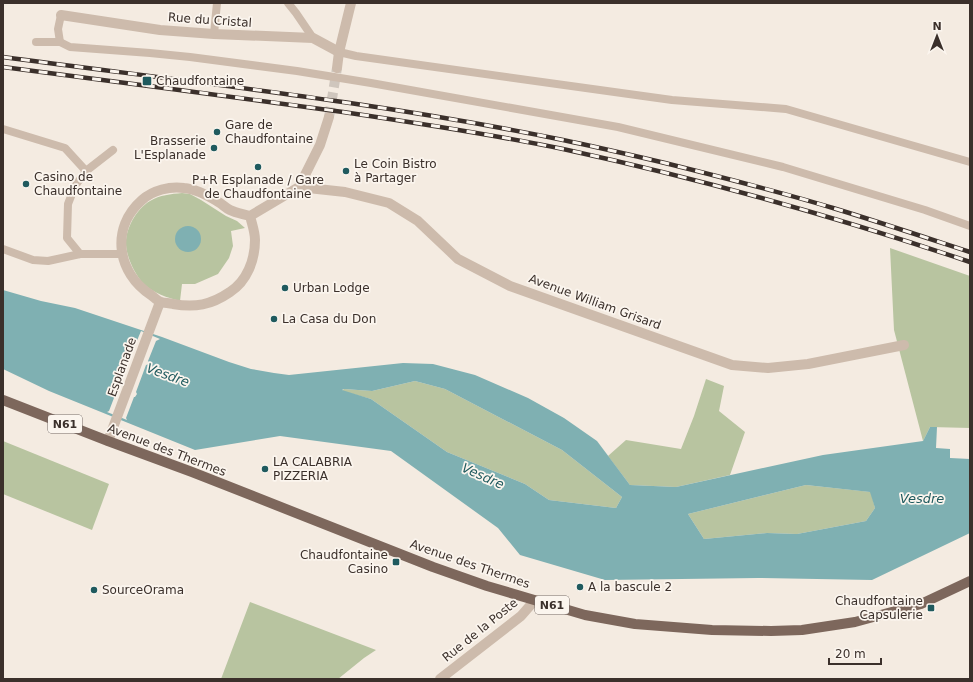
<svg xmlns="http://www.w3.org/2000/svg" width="973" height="682" font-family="'DejaVu Sans',sans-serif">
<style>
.green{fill:#b8c4a0}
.water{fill:#7fb0b2;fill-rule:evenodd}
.pier{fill:#f4ebe1}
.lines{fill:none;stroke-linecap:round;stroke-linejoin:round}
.street-tunnel{stroke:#cfc6bd;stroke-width:10;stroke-dasharray:10 5;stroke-linecap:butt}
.lane{stroke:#cdbbac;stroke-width:8}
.street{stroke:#cdbbac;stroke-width:10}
.primary{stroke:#7d675c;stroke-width:10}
.rail-casing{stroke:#3b302b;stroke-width:4.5}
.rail{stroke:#fbf5ee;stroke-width:3;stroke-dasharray:9;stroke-linecap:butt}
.poi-dot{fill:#1f5a5e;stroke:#fbf5ee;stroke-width:1.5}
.labels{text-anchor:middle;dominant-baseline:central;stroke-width:3.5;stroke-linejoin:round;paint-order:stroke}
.shield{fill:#fbf5ee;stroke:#756b66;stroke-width:1}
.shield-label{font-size:11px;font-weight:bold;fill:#3b302b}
.street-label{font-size:12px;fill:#3b302b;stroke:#fbf5ee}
.poi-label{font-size:12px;fill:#3b302b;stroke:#fbf5ee;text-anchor:start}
.water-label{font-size:13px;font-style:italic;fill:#1f5a5e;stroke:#fbf5ee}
</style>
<rect width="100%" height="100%" fill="#f4ebe1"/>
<!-- green -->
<g class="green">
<path d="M182,193L190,194L201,200L226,216L237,221L245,228L231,231L233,246L229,258L218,274L195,284H182L180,301C168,298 153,293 144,284C135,275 127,258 126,245C125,230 136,209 150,201C160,195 171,194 182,193Z"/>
<polygon points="890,248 970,276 970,428 930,427 923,441 894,330"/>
<polygon points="706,379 724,386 719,411 745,432 730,475 676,487 630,485 608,456 626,440 681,449 694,416"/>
<polygon points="415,381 445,389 562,450 622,497 616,508 549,500 525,484 447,452 371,399 342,391 344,389 372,391"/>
<polygon points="3,441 109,484 92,530 3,494"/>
<polygon points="806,485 871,492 875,508 866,521 797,534 767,533 704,539 688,514"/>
<polygon points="250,602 376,650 364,658 338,679 221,679"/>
</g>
<!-- water -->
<g class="water">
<circle cx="188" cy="239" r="13"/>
<path d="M3,290L41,301L75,308L162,337L229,362L251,369L274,373L289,375L403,363L433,364L475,375L528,398L564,418L597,441L630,485L676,487L823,455L923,441L930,427H937L936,448L950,449V458L970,459V533L872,580L758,578L605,580L520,555L498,528L391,451L280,436L195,450L49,391L3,369ZM415,381L445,389L562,450L622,497L616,508L549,500L525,484L447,452L371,399L342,390L344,389L372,391ZM806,485L870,492L875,508L866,521L797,534L767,533L704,539L688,514Z"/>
</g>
<!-- pier -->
<polygon class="pier" points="141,331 160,339 156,341 148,361 149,364 146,365 136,392 137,394 135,397 134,397 126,418 127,420 107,412 109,411 117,390 117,388 118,387 129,359 129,356 131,355"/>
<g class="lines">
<!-- street-tunnel -->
<polyline class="street-tunnel" points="329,117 337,68"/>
<!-- lane -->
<g class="lane">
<polyline points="288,3 296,13 313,38"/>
<polyline points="61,15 58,29 60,42 70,47 150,53 190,57 297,71 371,83 618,127 783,167 925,210 970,226"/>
<polyline points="214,34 217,3"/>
<polyline points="36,42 60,42"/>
<polyline points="339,52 356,56 672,100 786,109 970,162"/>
<polyline points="3,129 65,148 86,171 75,186 68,204 67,238 80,254"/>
<polyline points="86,171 113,150"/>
<polyline points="3,249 33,260 48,261 80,254 122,254"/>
</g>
<!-- street -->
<g class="street">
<polyline points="61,15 160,30 214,34 313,38 339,52"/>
<polyline points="337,68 339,52 351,3"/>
<polyline points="299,187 345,192 389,203 418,221 458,259 510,286 732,365 768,368 808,364 904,345"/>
<polyline points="299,187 320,145 329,117"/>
<path d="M250,216C252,224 255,232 255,240C255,260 247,281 230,292C211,305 195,308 173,304C169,303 164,303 161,302C157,301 154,297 151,295C117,273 110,228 142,200C153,190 170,186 184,188C197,189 209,196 220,203C223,205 226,208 230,210C236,213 244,214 250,216L299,187"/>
<polyline points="108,441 160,302"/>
<polyline points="440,679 521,616 535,600"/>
</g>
<!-- primary -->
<polyline class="primary" points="3,400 108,441 192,472 433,567 487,586 585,615 635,624 712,630 771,631 802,630 855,622 921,604 970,581"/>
<defs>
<g id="rail">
<path d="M3,57C190,82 378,102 563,140C597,147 631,155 665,163C721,177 777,191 833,208C879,222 924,237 970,252"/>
<path d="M3,67C116,82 230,96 343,112C417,123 490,134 563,149C701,179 837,217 970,262"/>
</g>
</defs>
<!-- rail casing -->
<use href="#rail" class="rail-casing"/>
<!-- rail -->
<use href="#rail" class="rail"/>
</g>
<!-- markers -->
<g class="poi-dot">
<rect x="142" y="76" width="10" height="10" rx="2"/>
<circle cx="217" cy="132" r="4"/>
<circle cx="214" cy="148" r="4"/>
<circle cx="258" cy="167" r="4"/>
<circle cx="346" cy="171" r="4"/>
<circle cx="26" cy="184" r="4"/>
<circle cx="285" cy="288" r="4"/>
<circle cx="274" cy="319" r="4"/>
<circle cx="265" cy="469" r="4"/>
<rect x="392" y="558" width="8" height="8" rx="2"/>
<circle cx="580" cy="587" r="4"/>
<circle cx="94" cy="590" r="4"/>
<rect x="927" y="604" width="8" height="8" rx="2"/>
</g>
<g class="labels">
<!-- shield labels -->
<g class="shield">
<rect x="48" y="415" width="34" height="18" rx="3"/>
<rect x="535" y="596" width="34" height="18" rx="3"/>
</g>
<g class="shield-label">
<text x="65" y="424">N61</text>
<text x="552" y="605">N61</text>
</g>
<!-- street labels -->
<g class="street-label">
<text transform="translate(210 20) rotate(4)">Rue du Cristal</text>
<text transform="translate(595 302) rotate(20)">Avenue William Grisard</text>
<text transform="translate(122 367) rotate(-70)">Esplanade</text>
<text transform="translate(167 450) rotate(21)">Avenue des Thermes</text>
<text transform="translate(470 564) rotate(19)">Avenue des Thermes</text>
<text transform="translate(480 630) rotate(-39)">Rue de la Poste</text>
</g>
<!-- poi labels -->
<g class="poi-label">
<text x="156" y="81">Chaudfontaine</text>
<text x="225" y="125">Gare de<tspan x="225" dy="14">Chaudfontaine</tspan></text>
<text x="206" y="141" text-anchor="end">Brasserie<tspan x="206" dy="14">L'Esplanade</tspan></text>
<text x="354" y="164">Le Coin Bistro<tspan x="354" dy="14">à Partager</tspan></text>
<text x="34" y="177">Casino de<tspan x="34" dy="14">Chaudfontaine</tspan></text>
<text x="258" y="180" text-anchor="middle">P+R Esplanade / Gare<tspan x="258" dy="14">de Chaudfontaine</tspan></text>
<text x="293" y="288">Urban Lodge</text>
<text x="282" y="319">La Casa du Don</text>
<text x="273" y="462">LA CALABRIA<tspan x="273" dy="14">PIZZERIA</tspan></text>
<text x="388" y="555" text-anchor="end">Chaudfontaine<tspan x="388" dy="14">Casino</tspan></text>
<text x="588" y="587">A la bascule 2</text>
<text x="102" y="590">SourceOrama</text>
<text x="923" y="601" text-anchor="end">Chaudfontaine<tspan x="923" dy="14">Capsulerie</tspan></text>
</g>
<!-- water labels -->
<g class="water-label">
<text transform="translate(168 375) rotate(20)">Vesdre</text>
<text transform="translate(483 476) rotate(24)">Vesdre</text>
<text x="922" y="498">Vesdre</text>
</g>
</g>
<!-- border -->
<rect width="973" height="682" fill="none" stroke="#3b302b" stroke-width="8"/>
<!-- north arrow -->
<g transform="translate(937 36)" stroke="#fbf5ee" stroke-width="3" paint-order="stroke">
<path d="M0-3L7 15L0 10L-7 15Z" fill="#3b302b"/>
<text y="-6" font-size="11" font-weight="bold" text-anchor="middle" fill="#3b302b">N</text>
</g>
<!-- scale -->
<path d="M829 658v6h52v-6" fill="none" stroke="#3b302b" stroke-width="2"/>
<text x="835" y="658" font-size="12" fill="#3b302b" stroke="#fbf5ee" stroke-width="3" paint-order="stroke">20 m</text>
</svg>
